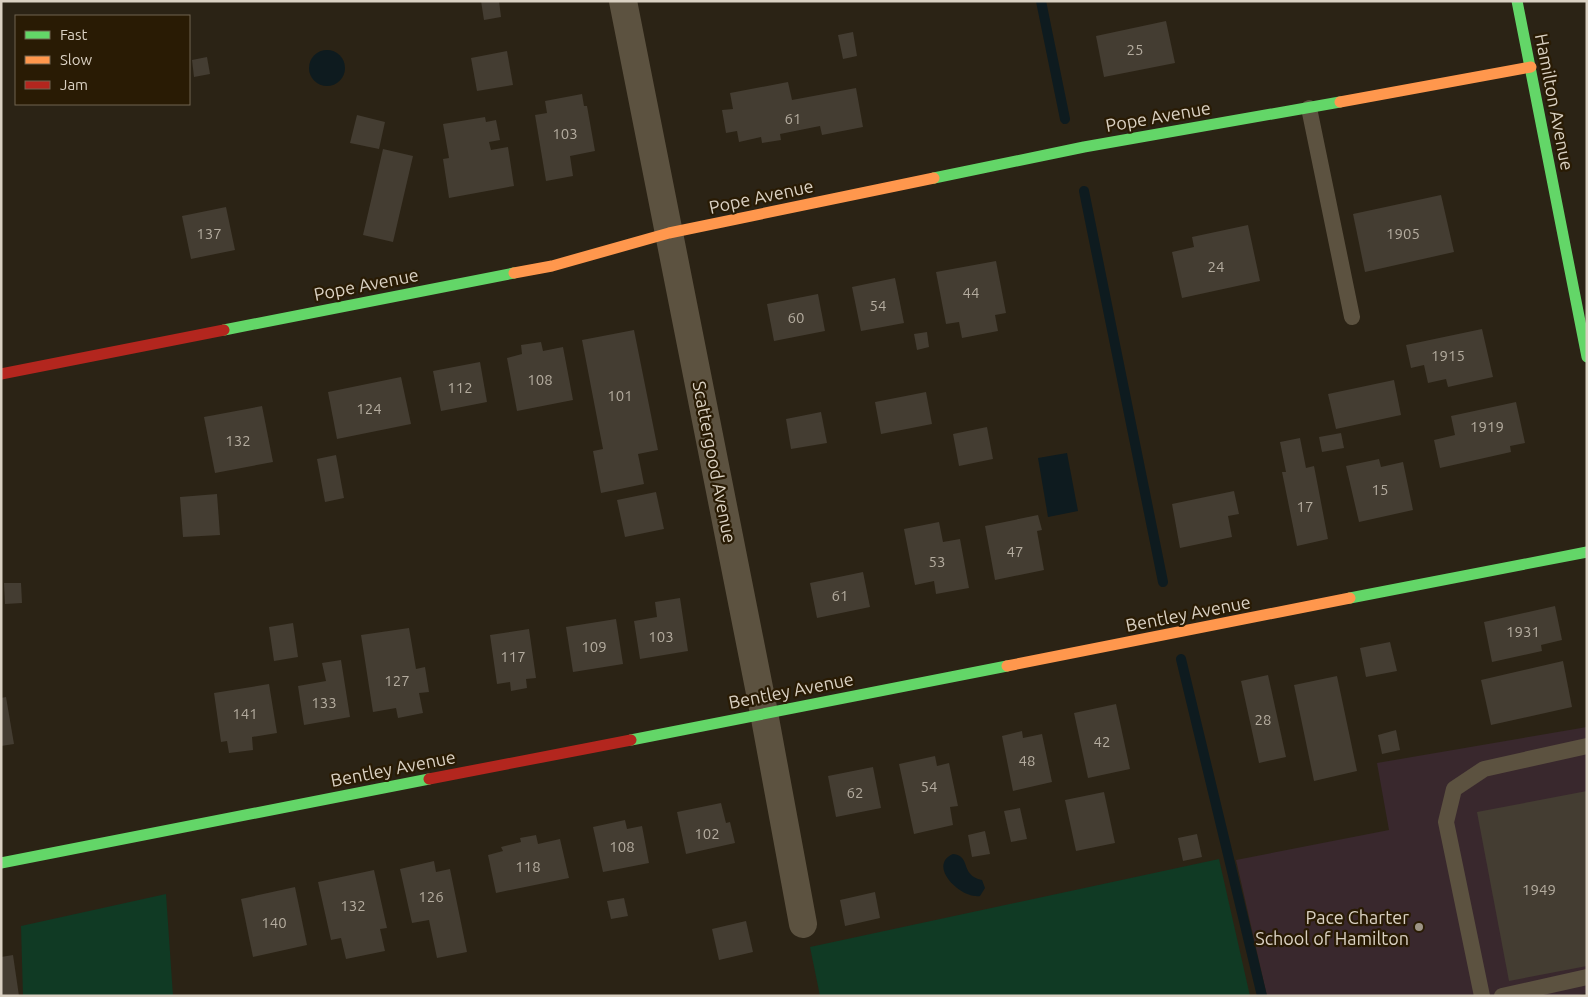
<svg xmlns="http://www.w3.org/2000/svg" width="1588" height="997" font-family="Ubuntu,sans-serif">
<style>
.education{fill:#39282d}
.green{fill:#103a24}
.water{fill:#0e1b1f}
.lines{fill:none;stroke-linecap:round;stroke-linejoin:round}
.stream{stroke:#0e1b1f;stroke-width:10}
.building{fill:#443d32}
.lane{stroke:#5c5240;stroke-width:16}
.street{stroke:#5c5240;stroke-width:28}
.fast{stroke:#63d668;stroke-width:11}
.slow{stroke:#ff974d;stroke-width:11}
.jam{stroke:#b3261e;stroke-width:11}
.poi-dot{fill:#9d9486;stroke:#291b04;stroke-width:2}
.labels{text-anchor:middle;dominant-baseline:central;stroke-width:4.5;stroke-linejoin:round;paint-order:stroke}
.number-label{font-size:15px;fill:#b4ac9f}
.street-label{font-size:18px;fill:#dad1c3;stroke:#291b04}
.poi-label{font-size:18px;fill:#dad1c3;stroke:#291b04;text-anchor:end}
</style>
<rect width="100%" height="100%" fill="#2b2315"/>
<!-- education -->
<polygon class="education" points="1587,727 1587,993 1574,996 1267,996 1236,860 1389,830 1377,763"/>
<!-- green -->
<g class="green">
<polygon points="1219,859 1250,996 820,996 810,947"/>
<polygon points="166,894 173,996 23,996 21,926"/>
</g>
<!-- water -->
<g class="water">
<circle cx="327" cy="68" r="18"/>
<polygon points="1067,453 1078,511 1048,517 1038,458"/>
<path d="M953,854C972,856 959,875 982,880L985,888L980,896C960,899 927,865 953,854Z"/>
</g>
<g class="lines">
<!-- stream -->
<g class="stream">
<polyline points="1041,1 1065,119"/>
<polyline points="1084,191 1163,582"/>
<polyline points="1181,659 1262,996"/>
</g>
</g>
<!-- building -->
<g class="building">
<polygon points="481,1 499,1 501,17 484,20"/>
<polygon points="1166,21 1175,63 1104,77 1096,36"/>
<polygon points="853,32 857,56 843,59 838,35"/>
<polygon points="507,51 513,85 477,91 471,58"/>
<polygon points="207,57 210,74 194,77 192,60"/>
<polygon points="788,82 792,100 856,88 863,127 822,135 820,126 780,134 781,140 762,143 761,137 739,142 737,131 726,133 722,110 733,109 730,93"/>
<polygon points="582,94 584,106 587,106 595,151 570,156 573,176 546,181 535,115 547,113 545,101"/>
<polygon points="357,115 385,122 379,149 350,143"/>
<polygon points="485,117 486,122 496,120 500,140 489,142 491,150 508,147 514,186 449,198 443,159 449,158 443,124"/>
<polygon points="383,149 413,156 393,242 363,235"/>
<polygon points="1441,195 1454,252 1365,272 1353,214"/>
<polygon points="226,207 235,250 191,259 182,216"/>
<polygon points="1248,225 1260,281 1182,298 1172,252 1194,247 1192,237"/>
<polygon points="996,261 1006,313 995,315 998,331 962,338 959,322 946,324 936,272"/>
<polygon points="895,278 904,323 861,331 852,287"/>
<polygon points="818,294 825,331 774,341 767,304"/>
<polygon points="1482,329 1493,377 1448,387 1446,379 1428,383 1424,365 1411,368 1406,345"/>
<polygon points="634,330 658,450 638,454 644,484 601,493 593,451 603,449 582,340"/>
<polygon points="927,332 929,347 917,350 914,334"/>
<polygon points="541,342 543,351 563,347 573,400 517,411 507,358 522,354 521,345"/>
<polygon points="480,362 487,402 441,411 433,371"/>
<polygon points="401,377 411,424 337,439 328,392"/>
<polygon points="1394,380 1401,415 1336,429 1328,394"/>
<polygon points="926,392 932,424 881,434 875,402"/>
<polygon points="1516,402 1525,443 1510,446 1511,452 1440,468 1434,440 1455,435 1451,416"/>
<polygon points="262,406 273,462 215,473 204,417"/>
<polygon points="821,412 827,443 791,449 786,419"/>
<polygon points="987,427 993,459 959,466 953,434"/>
<polygon points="1341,433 1344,448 1322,452 1319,437"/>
<polygon points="1300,438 1306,468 1314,466 1328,539 1297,546 1282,472 1286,472 1280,442"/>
<polygon points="336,455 344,498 325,502 317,459"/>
<polygon points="1379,459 1381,467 1403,462 1413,510 1359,522 1346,466"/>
<polygon points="1234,491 1239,514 1228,516 1232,537 1180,548 1172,504"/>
<polygon points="656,492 664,529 625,537 617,500"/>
<polygon points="217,494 220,535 183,537 180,497"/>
<polygon points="1038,515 1042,530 1037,531 1044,570 995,580 985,526"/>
<polygon points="939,522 943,542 960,539 969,588 936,594 934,581 915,585 904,529"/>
<polygon points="863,572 870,607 817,618 810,583"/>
<polygon points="4,583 21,583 22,603 5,604"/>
<polygon points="680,598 688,651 640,659 634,621 657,617 655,602"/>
<polygon points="1555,606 1562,640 1541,645 1542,651 1492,662 1484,622"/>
<polygon points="616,619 623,664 573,672 566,627"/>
<polygon points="293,623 298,657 274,661 269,627"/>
<polygon points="409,628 416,669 425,667 429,692 419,693 423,713 398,718 396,708 373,712 361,635"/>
<polygon points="529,629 536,678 526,679 527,688 511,691 510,682 497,684 490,635"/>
<polygon points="1390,642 1397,671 1366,677 1360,648"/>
<polygon points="341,660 350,717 304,725 298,686 326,681 322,663"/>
<polygon points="1563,661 1572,707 1491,725 1481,680"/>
<polygon points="1268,675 1286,757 1259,763 1241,681"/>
<polygon points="1337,676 1357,771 1314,781 1294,685"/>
<polygon points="269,684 277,733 252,737 253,750 229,753 227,741 221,742 214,693"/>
<polygon points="6,697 14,744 1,746 1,698"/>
<polygon points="1116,704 1130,769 1088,778 1074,713"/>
<polygon points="1396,730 1400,750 1382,754 1378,735"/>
<polygon points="1022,731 1023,738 1042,734 1052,782 1013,791 1002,736"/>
<polygon points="935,756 937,766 949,763 958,806 950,807 953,825 914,834 899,764"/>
<polygon points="873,767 881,808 836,817 828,776"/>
<polygon points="1587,791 1587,966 1509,981 1477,812"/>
<polygon points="1104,792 1115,843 1076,851 1065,800"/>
<polygon points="721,803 726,823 730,822 735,843 686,854 677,812"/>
<polygon points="1020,808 1027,839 1011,842 1004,811"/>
<polygon points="625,820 627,829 642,826 649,863 603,872 593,827"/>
<polygon points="985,831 990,854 972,857 968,835"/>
<polygon points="1197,834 1202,857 1183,861 1178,838"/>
<polygon points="536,835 538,844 560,839 569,878 496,893 488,855 503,851 501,847 521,842 520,838"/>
<polygon points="434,861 436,872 450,869 467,952 437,958 429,920 412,923 400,869"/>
<polygon points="374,870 387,928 380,929 385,951 346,959 341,938 331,940 318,882"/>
<polygon points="295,887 307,945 253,957 241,899"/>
<polygon points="875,892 880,918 845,926 840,900"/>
<polygon points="624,898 628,916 611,919 607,901"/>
<polygon points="746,921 753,952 719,960 712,929"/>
<polygon points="13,955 19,996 1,996 1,957"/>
</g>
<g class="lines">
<!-- lane -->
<g class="lane">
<polyline points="1309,108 1352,317"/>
<polyline points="1482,996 1446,822 1454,789 1484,769 1587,746"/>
<polyline points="1502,996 1587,977"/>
</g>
<!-- street -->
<polyline class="street" points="623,1 764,713 803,924"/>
<!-- fast -->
<g class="fast">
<polyline points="1517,1 1587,357"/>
<polyline points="934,178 1084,147 1340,102"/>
<polyline points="224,330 514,273"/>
<polyline points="1350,598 1587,552"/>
<polyline points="631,740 1007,666"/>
<polyline points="1,863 429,779"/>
</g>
<!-- slow -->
<g class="slow">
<polyline points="1340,102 1531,67"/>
<polyline points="514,273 552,266 669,233 934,178"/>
<polyline points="1007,666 1350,598"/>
</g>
<!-- jam -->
<g class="jam">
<polyline points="1,374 224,330"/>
<polyline points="429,779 631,740"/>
</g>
</g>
<!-- markers -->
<circle class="poi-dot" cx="1419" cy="927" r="5"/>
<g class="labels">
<!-- number labels -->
<g class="number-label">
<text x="1135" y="49">25</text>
<text x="793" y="118">61</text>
<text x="565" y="133">103</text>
<text x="209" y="233">137</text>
<text x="1403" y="233">1905</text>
<text x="1216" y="266">24</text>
<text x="971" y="292">44</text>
<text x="878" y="305">54</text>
<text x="796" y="317">60</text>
<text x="1448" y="355">1915</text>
<text x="540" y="379">108</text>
<text x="460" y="387">112</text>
<text x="620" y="395">101</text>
<text x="369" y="408">124</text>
<text x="1487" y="426">1919</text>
<text x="238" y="440">132</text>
<text x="1380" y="489">15</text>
<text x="1305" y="506">17</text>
<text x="1015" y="551">47</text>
<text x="937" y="561">53</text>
<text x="840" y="595">61</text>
<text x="1523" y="631">1931</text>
<text x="661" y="636">103</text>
<text x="594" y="646">109</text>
<text x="513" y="656">117</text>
<text x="397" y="680">127</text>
<text x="324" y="702">133</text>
<text x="245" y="713">141</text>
<text x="1263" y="719">28</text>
<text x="1102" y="741">42</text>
<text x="1027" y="760">48</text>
<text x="929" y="786">54</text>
<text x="855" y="792">62</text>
<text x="707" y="833">102</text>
<text x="622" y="846">108</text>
<text x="528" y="866">118</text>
<text x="1539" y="889">1949</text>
<text x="431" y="896">126</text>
<text x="353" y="905">132</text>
<text x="274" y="922">140</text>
</g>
<!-- street labels -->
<g class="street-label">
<text transform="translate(1555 102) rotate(79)">Hamilton Avenue</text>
<text transform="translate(1158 116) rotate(-10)">Pope Avenue</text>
<text transform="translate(761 196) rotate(-12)">Pope Avenue</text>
<text transform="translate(366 284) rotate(-11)">Pope Avenue</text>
<text transform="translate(715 462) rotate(79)">Scattergood Avenue</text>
<text transform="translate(1188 613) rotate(-11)">Bentley Avenue</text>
<text transform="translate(791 690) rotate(-11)">Bentley Avenue</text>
<text transform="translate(393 768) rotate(-11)">Bentley Avenue</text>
</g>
<!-- poi labels -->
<g class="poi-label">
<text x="1409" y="917">Pace Charter<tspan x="1409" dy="21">School of Hamilton</tspan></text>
</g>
</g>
<!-- border -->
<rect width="1588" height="997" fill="none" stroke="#dad1c3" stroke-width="5"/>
<!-- legend -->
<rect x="15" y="15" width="175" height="90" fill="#291b04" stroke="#706450"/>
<rect x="25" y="31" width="25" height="8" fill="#63d668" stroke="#706450"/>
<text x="60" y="40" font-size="15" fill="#dad1c3">Fast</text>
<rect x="25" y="56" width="25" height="8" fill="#ff974d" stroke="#706450"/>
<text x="60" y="65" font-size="15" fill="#dad1c3">Slow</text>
<rect x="25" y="81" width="25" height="8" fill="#b3261e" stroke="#706450"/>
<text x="60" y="90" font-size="15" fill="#dad1c3">Jam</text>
</svg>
